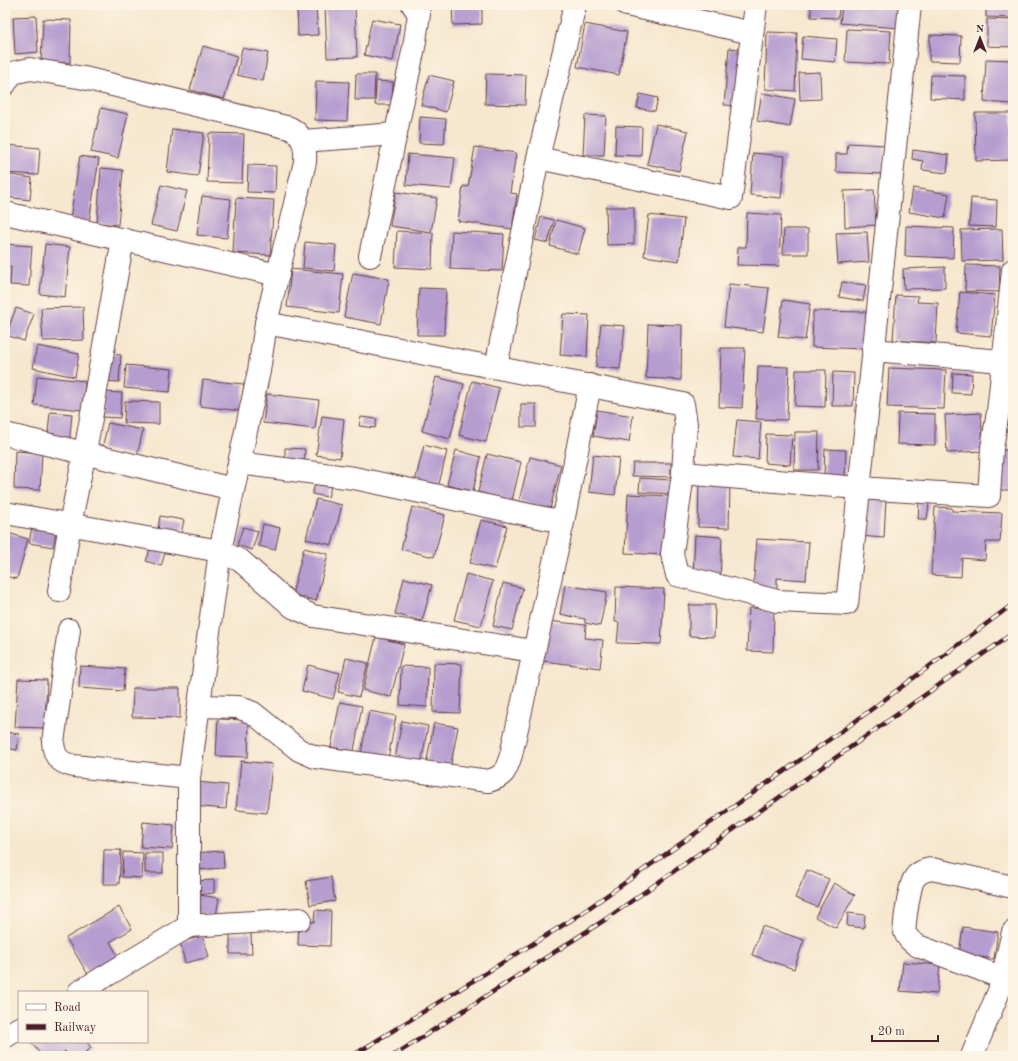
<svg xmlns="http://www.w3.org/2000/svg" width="1018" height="1061" font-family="'Old Standard TT',serif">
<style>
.building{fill:#b59dd0}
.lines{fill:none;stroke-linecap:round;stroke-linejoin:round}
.minor-casing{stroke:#643d43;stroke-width:24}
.minor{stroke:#fff;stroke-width:22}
.rail-casing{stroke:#4a1f2b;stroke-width:4.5}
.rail{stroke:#fcf5e5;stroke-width:3;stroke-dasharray:9;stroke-linecap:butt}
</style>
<rect width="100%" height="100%" fill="#fcf5e5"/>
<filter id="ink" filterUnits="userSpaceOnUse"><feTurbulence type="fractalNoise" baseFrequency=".025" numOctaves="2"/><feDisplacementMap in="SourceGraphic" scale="8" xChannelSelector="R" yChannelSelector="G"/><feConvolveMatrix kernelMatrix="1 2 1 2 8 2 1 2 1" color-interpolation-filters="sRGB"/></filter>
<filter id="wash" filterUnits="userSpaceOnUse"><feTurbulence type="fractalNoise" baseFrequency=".012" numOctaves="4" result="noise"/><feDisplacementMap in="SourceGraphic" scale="16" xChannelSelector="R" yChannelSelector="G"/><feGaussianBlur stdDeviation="0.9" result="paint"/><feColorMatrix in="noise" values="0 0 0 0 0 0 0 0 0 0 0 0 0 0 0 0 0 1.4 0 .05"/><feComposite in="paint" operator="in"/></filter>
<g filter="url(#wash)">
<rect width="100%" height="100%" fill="#f6e7ce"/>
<g id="blocks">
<!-- building -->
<g class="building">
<polygon points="297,5 316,5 318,35 298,36"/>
<polygon points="325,5 355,5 357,57 327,58"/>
<polygon points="452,5 482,5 482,24 453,25"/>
<polygon points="811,5 839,5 838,18 811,17"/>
<polygon points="842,5 900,5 898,28 840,23"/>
<polygon points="986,5 1013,5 1013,18 986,17"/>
<polygon points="36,16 38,52 15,54 13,17"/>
<polygon points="43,19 71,20 70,63 41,62"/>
<polygon points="372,19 400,24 393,61 364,55"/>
<polygon points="987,19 1013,20 1013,47 987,46"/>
<polygon points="585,24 627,32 619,75 577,67"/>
<polygon points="847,29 891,31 889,64 845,62"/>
<polygon points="767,32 797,33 795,91 765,89"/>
<polygon points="930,35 961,36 960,62 929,61"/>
<polygon points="803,36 837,39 835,62 801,59"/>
<polygon points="203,46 237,56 224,99 190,90"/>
<polygon points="242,48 268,53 263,81 237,75"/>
<polygon points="729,48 748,50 743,106 724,105"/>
<polygon points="986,59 1013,60 1013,104 984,102"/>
<polygon points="820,72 821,99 800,100 799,73"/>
<polygon points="356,74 375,74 374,100 355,100"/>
<polygon points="486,74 526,75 525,105 485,104"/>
<polygon points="429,75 454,81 446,112 421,105"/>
<polygon points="931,75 965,76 965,100 930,98"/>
<polygon points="316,81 349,82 347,121 315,120"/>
<polygon points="376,81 393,82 392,105 375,105"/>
<polygon points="762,93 795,99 790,127 757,121"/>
<polygon points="640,94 658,98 655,111 637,108"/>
<polygon points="101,108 128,114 118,158 91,152"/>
<polygon points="975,113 1011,113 1012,160 976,161"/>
<polygon points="585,115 606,116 604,155 583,155"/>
<polygon points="420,117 446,119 444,144 419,143"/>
<polygon points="656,124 688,131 679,171 647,164"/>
<polygon points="616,126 642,127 641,156 615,155"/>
<polygon points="172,129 204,133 198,176 167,172"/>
<polygon points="209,133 244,134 242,183 207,182"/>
<polygon points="848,143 885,145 883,174 836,172 836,154 847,154"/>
<polygon points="5,145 40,148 38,175 5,173"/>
<polygon points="475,147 516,153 510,193 517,194 512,229 458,221 463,186 468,187"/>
<polygon points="913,150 949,155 947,173 922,170 923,161 912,159"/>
<polygon points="753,153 785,156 781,198 750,195"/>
<polygon points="408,154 455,158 451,189 406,185"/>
<polygon points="80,156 99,159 89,222 70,219"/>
<polygon points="248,165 276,166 275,193 247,192"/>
<polygon points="101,168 123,170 118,225 97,223"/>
<polygon points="5,174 32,178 30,200 5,197"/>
<polygon points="161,185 187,191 177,231 151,225"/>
<polygon points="913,188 949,194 945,218 909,212"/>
<polygon points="874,190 876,225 845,227 844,191"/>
<polygon points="396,192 437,198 431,232 390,226"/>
<polygon points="202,196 231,199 227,238 197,235"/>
<polygon points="236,198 274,200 270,255 233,253"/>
<polygon points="971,198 997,200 996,227 969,226"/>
<polygon points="606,207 634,207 634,244 607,245"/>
<polygon points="747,213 781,215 779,266 737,265 738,247 746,247"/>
<polygon points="649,215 684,219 679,261 644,256"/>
<polygon points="541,217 554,220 548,243 535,240"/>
<polygon points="556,220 585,228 578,254 550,246"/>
<polygon points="906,226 954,228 953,258 905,256"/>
<polygon points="784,229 808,229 808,254 783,254"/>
<polygon points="1002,229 1003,260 962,261 961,230"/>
<polygon points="397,231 433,233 432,269 395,267"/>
<polygon points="452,231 504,234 502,271 450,269"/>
<polygon points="867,232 869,262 838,264 836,233"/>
<polygon points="305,242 336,245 334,271 303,268"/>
<polygon points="5,244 32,246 29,286 10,285 11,267 5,267"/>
<polygon points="45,244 70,247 65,297 40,294"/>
<polygon points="966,265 1000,266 999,292 965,291"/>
<polygon points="945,267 945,288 904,289 903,269"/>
<polygon points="291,269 343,274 339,313 287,307"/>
<polygon points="353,273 389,279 381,324 344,317"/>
<polygon points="842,282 866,285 863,301 839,297"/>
<polygon points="729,284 769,288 763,332 724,327"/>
<polygon points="419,288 446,289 444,335 417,335"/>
<polygon points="960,292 995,295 991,336 956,333"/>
<polygon points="896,295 918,296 917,302 938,303 936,343 893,340"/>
<polygon points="783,300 810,304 805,340 778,337"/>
<polygon points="83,307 84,340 43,341 41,308"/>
<polygon points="16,308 34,314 24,341 6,335"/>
<polygon points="813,311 866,312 865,349 812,347"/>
<polygon points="563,314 589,315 587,357 560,355"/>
<polygon points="601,324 625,326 620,369 596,367"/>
<polygon points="648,324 682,325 681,380 646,378"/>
<polygon points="5,345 8,346 5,355"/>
<polygon points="37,346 79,354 75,377 33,368"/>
<polygon points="721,348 745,348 742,408 719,407"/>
<polygon points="105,354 121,355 119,382 104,381"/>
<polygon points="126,365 172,369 170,392 124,388"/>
<polygon points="758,366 789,367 787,420 756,419"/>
<polygon points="889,368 946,370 944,409 887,407"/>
<polygon points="796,370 826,370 825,407 795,406"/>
<polygon points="833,372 854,373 853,406 832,406"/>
<polygon points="953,373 972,374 971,394 952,393"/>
<polygon points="37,376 85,381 82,410 34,405"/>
<polygon points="436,377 464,384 450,439 422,431"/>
<polygon points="203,380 244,384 241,411 200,406"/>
<polygon points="472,381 499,388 486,442 459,435"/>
<polygon points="105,392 122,393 120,418 103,417"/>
<polygon points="267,394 319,400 315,429 263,423"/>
<polygon points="125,401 159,402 159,424 124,423"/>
<rect x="521" y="404" width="15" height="23"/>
<polygon points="597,410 633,416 629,442 593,436"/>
<polygon points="50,412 72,414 69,446 47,443"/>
<polygon points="898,413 935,414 935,445 897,444"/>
<polygon points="981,413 983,451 947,453 945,415"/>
<polygon points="322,416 344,419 340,458 316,455"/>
<polygon points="361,417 377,419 375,428 359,426"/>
<polygon points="737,420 761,422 758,459 733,457"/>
<polygon points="108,423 143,430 137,456 102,449"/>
<polygon points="795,432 819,432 818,470 794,470"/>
<polygon points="766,434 792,435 790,465 765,463"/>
<polygon points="424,445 447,451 438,488 415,482"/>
<polygon points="285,448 305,449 304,465 285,465"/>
<polygon points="825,449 846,450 845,477 824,476"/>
<polygon points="456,450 481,457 473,491 447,485"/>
<polygon points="994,450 1013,450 1013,490 995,490"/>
<polygon points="15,451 42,453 40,490 14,489"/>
<polygon points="487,454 521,462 512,501 478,492"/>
<polygon points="593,455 619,458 615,495 589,492"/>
<polygon points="530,457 561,465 550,509 519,501"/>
<polygon points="633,463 671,463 671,477 632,476"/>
<polygon points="640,478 671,480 670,494 639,492"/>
<polygon points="699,481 730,482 729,528 698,527"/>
<polygon points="315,484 331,487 328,497 312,494"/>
<polygon points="628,494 669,496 666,555 625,553"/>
<polygon points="862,497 886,498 884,538 860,536"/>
<polygon points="316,499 342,505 332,545 306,539"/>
<polygon points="919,503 929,503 927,519 918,519"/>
<polygon points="412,507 445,515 434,557 401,549"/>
<polygon points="935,507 952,508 952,511 1002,513 1000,542 986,542 985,560 962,558 961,577 931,575"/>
<polygon points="160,516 184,520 181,534 158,530"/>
<polygon points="481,520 507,526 495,569 470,563"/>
<polygon points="263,524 280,528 275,550 259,546"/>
<polygon points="32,527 56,531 53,547 29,543"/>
<polygon points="243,527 258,531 252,550 237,545"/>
<polygon points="8,533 28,539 17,579 5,576 5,542"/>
<polygon points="695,535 722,537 720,580 693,578"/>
<polygon points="757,539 809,542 806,580 777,578 777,591 753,589"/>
<polygon points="151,547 165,553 161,566 146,561"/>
<polygon points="304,548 328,554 316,601 292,594"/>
<polygon points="466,574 493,581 481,626 454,620"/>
<polygon points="404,578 432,585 422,621 395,614"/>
<polygon points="503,583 523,588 512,630 493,626"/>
<polygon points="565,585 607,592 600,626 585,623 585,619 560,614"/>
<polygon points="616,587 664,589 661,644 617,643 619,622 615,622"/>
<polygon points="689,605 715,605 714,637 689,636"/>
<polygon points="749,608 774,609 773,652 747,651"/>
<polygon points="547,621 586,625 585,638 603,640 600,668 542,661"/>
<polygon points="376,637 404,644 391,697 363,690"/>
<polygon points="346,658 368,663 359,697 338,692"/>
<polygon points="434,663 462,664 460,713 433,712"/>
<polygon points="308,665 340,673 333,699 302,691"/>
<polygon points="80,666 125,669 123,691 79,688"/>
<polygon points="401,666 428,667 427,707 400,705"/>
<polygon points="18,679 47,680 45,728 15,727"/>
<polygon points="133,688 180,688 180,718 132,717"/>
<polygon points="340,702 362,706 354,751 331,747"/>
<polygon points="369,711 396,716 388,759 361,754"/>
<polygon points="218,719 249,720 248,757 216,756"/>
<polygon points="402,721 428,726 421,764 395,759"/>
<polygon points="434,723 458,727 450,769 426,765"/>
<polygon points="6,732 19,734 17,750 5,748"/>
<polygon points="241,761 272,764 267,813 236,810"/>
<polygon points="196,782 228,785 226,809 193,806"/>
<polygon points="143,822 174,825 172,849 141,847"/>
<polygon points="104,850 121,850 119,884 103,884"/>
<polygon points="223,851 224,868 194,870 193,853"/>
<polygon points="123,852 143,853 142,878 122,877"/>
<rect x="145" y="853" width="18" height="20"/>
<polygon points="807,870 829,879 817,907 795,898"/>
<polygon points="331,877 335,901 310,905 306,881"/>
<polygon points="214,880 214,893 196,895 195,881"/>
<polygon points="834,883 855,895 836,928 815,917"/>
<polygon points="193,894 219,898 216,916 190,912"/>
<polygon points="119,907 132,929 110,942 119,958 89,976 66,938"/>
<polygon points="315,910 331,911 330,946 298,945 299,921 314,922"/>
<polygon points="848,913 865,915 864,928 847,926"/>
<polygon points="762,926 804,940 794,969 752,955"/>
<polygon points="963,927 998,932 994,959 959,954"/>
<polygon points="251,933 252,954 230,954 230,934"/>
<polygon points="203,936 209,957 185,963 180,942"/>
<polygon points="903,962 940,965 937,994 900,991"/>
<polygon points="31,1042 87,1042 91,1048 81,1056 69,1056 65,1051 58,1056 42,1056"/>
</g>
</g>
</g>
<g filter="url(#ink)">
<use href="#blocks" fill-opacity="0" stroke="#643d43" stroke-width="1"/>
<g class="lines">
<defs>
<g id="minor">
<polyline points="627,5 752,33"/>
<path d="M5,84L12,73L30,69L84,78L290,128C304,136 306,147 305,162L266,323L259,371L220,551L189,778V926L300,919"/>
<polyline points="303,141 396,134"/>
<polyline points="538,158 731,198 756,5"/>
<polyline points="5,213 278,275"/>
<polyline points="370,256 414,47 419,14 413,5"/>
<polyline points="266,323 683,404 686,424 683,473 672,554 677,575 777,601 847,604 910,5"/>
<polyline points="873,350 1013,362"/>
<polyline points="496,367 538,158 575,5"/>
<polyline points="5,434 233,489"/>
<polyline points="239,463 354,478 563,522"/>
<polyline points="683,473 858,488 989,496 992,448 998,412 1013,270"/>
<polyline points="5,513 220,551 241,561 293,607 313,616 533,651"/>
<polyline points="59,591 70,524 85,452 123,239"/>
<path d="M69,630L53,742C54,756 59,763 74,766L189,778"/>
<path d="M199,706L238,707L253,713L299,750L315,757L488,781C504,777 506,771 511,755L563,522L590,385"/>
<path d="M1003,978L918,946C913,943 907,939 905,932C903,926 910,885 914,879C918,872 925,870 932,869L1013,887"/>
<polyline points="79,992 189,926"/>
<polyline points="5,1037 19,1028"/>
<polyline points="972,1056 999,991 1013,932"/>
</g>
</defs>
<!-- minor casing -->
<use href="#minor" class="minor-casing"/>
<!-- minor -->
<use href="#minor" class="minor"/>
<defs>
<g id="rail">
<polyline points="352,1056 576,917 853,723 1013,604"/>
<polyline points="393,1056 606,919 1013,633"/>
</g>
</defs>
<!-- rail casing -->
<use href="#rail" class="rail-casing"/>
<!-- rail -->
<use href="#rail" class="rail"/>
</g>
</g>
<!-- margin -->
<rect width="1018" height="1061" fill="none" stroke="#fcf5e5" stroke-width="20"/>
<!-- legend -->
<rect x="18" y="991" width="130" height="52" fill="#fcf5e5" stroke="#b59f9b"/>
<rect x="26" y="1004" width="20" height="6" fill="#ffffff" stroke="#b59f9b"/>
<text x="54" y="1011" font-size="12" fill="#4a1f2b">Road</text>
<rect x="26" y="1024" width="20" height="6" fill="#4a1f2b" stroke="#b59f9b"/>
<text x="54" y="1031" font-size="12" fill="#4a1f2b">Railway</text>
<!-- north arrow -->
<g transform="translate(980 38)" stroke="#fcf5e5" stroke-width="3" paint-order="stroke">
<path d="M0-3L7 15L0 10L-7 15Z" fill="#4a1f2b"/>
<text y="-6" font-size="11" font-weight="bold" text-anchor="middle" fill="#4a1f2b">N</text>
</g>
<!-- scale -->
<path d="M872 1035v6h66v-6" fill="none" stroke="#4a1f2b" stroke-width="2"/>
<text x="878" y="1035" font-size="12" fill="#4a1f2b" stroke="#fcf5e5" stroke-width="3" paint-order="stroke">20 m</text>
</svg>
